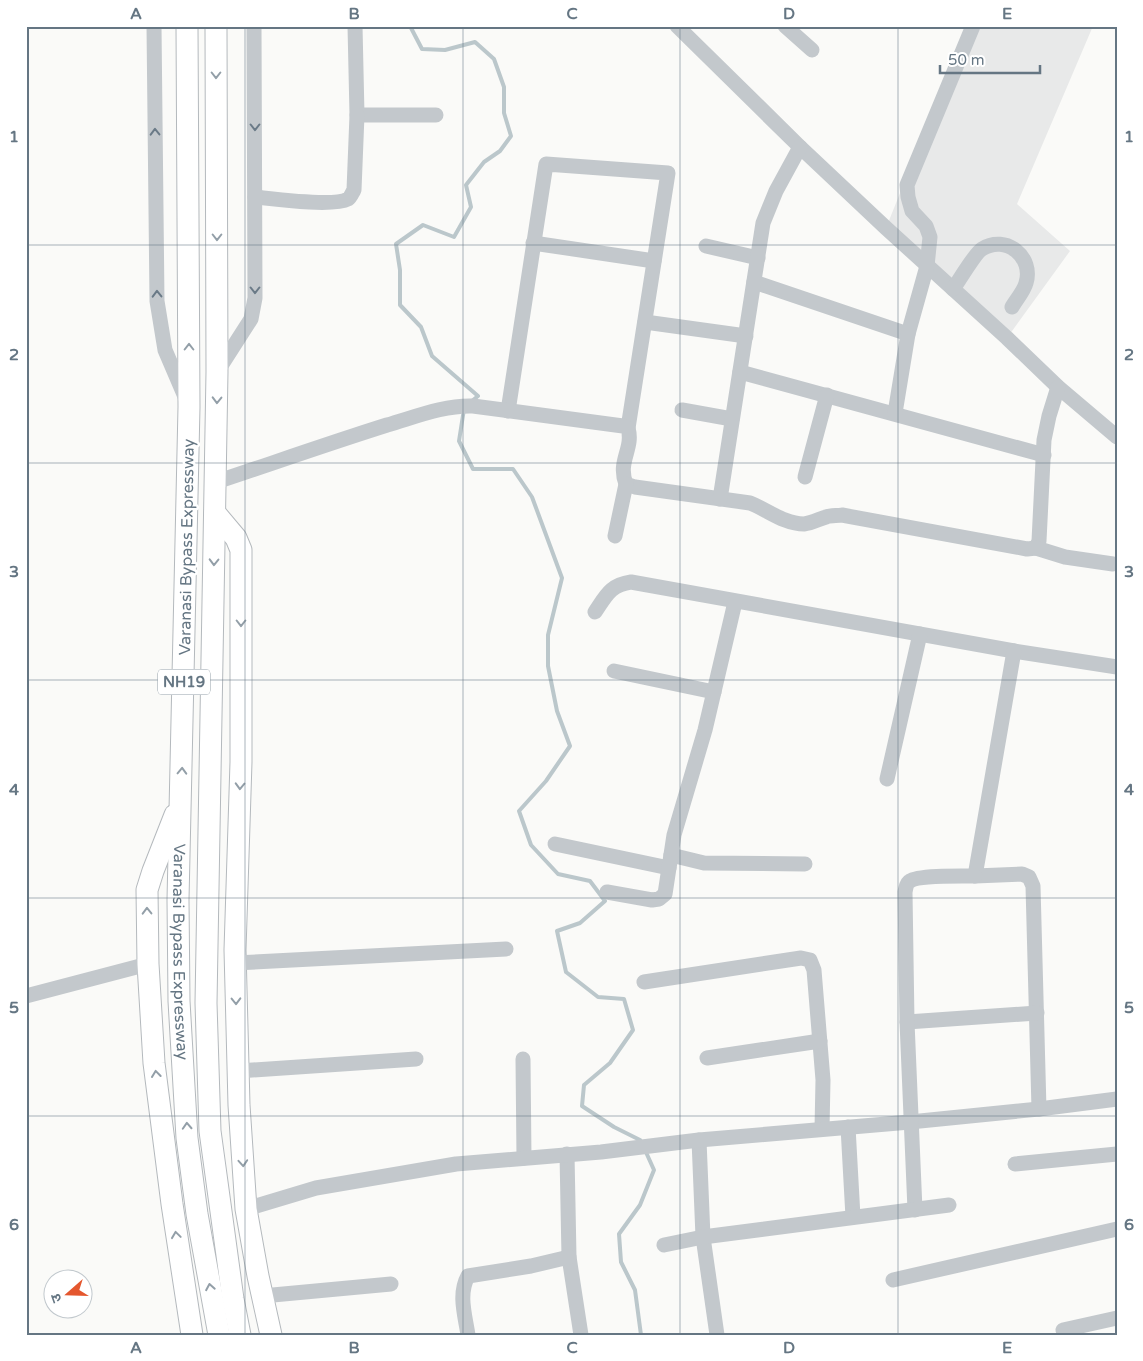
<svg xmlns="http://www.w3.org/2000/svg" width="1143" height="1361" font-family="'Varela Round','Noto Sans Devanagari',sans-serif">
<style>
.built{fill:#e8e9e9}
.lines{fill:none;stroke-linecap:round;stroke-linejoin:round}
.stream{stroke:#bbc7cb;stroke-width:4}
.highway-casing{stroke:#b4b9bd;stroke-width:23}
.minor{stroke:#c3c8cc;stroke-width:15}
.highway{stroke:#fff;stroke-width:21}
.oneway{stroke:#939fa8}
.oneway2{stroke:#6a7a87}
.grid{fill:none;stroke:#657683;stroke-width:1;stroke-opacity:0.55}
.labels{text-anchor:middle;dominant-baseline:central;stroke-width:5;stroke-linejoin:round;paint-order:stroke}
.shield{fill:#fff;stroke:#939fa8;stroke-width:1}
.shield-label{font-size:15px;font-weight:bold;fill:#657683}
.street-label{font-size:16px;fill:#657683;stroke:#fff}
.neatline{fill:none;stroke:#657683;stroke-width:2}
.grid-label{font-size:16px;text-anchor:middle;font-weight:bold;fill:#657683}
</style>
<rect width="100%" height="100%" fill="#fafaf8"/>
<!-- built -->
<polygon class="built" points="967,26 1093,26 1017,204 1070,251 1007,338 886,228"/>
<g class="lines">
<!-- stream -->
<g class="stream">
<polyline points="410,26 422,49 445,50 475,42 494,59 504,87 504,113 511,136 500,151 484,162 466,185 471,207 454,237 423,225 396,244 400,270 400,305 421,327 432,356 478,396 472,401"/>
<polyline points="464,409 459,441 473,469 513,469 532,497 562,578 548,635 548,666 557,711 570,746 546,781 519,811 531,845 558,874 590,881 605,901 580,923 557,931 566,972 598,997 624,999 633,1030 610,1063 584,1085 582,1106 614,1127 640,1140 642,1144"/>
<polyline points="641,1335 635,1290 621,1262 619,1234 640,1205 654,1170 645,1150"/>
</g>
<defs>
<g id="highway">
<path id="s1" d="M187,26L189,407L178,900L179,1001L187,1138L197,1214L219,1335"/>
<polyline points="216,26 217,372 206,1003 210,1131 233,1299 240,1335"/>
<polyline points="215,513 236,538 241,550 241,762 235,950 239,1105 246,1209 258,1276 271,1335"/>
<polyline points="175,815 153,871 147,890 148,964 154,1063 172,1204 192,1335"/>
</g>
</defs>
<!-- highway casing -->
<use href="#highway" class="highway-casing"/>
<!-- minor -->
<g class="minor">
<polyline points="154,26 157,301 165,350 186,399"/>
<polyline points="355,26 357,115 436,115"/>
<polyline points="677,26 800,147 886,228 1007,338 1058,387 1117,437"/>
<polyline points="785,26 812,50"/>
<path d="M255,197C274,199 333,207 348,199C351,197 352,193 354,190L357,115"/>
<polyline points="533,243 654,261"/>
<polyline points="706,246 758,258"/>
<polyline points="754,282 908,334"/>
<path d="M953,289C959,281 975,253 982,249C1006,234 1034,257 1026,283C1024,291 1016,300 1012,307"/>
<polyline points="645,322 746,336"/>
<polyline points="217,372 251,319 255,298 254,26"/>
<polyline points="740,372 1044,455"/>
<polyline points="682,410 732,419"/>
<polyline points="508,411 546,164 668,173 628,428"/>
<polyline points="895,413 908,334 927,266 930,237 926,226 912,211 908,197 907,185 973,26"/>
<polyline points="805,477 827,395"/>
<path d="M216,482C273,463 330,443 387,425C415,417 444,405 473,406L623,426L628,428C634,449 617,461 626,484L635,487L750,503C768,510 784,524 804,524C812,523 819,519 826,517C831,515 837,516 842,515L1027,549L1036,548L1039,541L1044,440L1049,416L1058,387"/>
<polyline points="720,499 763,223 776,191 800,147"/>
<polyline points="615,536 626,484"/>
<polyline points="1036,548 1065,557 1113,564"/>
<path d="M595,612C606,596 610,585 631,582L1014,651L1117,667"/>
<polyline points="1014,651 975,876 1022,874 1029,877 1033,886 1039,1109"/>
<polyline points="614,671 714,692"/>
<polyline points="887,779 920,634"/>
<polyline points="555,844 669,868"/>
<polyline points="671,855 704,863 805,864"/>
<polyline points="607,892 652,900 659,899 665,894 674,835 705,730 735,602"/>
<polyline points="235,963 506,949"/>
<polyline points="644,982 801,958 810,960 814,970 823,1080 822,1129"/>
<polyline points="26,996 148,964"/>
<polyline points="907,1022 1037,1013"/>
<polyline points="707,1058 820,1041"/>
<polyline points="523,1059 524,1158"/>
<polyline points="238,1071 416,1059"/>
<polyline points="848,1127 853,1217"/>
<polyline points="699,1140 703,1237 717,1335"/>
<polyline points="567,1154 569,1257 581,1335"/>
<polyline points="1015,1164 1117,1154"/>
<polyline points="246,1209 316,1188 456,1164 601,1152 699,1140 910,1122 1039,1109 1117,1099"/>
<path d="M915,1210L907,1022L905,892C906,888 906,883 910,881C918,875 963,876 975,876"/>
<polyline points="664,1245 703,1237 949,1205"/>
<polyline points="893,1280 1117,1229"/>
<polyline points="262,1296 391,1284"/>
<polyline points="1063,1330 1117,1318"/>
<path d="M468,1335C465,1315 458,1294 468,1276L531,1266L569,1257"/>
</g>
<!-- highway -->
<use href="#highway" class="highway"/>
</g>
<!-- one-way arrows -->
<defs><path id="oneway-chevron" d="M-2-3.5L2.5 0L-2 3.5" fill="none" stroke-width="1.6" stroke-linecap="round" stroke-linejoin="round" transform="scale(1.25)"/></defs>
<g class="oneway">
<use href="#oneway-chevron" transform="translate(216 75) rotate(90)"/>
<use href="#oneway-chevron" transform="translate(217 237) rotate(90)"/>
<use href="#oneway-chevron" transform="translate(189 347) rotate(-90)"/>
<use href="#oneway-chevron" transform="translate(217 400) rotate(91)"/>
<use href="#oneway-chevron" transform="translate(214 562) rotate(91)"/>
<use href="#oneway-chevron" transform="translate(241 623) rotate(90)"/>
<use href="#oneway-chevron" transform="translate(182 771) rotate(-88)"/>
<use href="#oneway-chevron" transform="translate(240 786) rotate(92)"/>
<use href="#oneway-chevron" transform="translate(147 911) rotate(-91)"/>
<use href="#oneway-chevron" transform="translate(236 1001) rotate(89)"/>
<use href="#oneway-chevron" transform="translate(156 1074) rotate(-97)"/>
<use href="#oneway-chevron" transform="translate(187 1126) rotate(-93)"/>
<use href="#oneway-chevron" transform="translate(243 1163) rotate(86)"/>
<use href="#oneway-chevron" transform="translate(176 1235) rotate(-98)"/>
<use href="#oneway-chevron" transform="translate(210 1287) rotate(-100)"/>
</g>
<g class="oneway2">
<use href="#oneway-chevron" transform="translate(255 127) rotate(90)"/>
<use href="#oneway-chevron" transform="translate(155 132) rotate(-91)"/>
<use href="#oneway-chevron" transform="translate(255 290) rotate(90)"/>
<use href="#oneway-chevron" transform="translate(157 294) rotate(-91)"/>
</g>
<!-- grid -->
<path class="grid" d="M245,26V1335M463,26V1335M680,26V1335M898,26V1335M26,245H1117M26,463H1117M26,680H1117M26,898H1117M26,1116H1117"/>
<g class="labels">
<!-- shield labels -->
<rect class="shield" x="158" y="669.5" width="52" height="25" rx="4"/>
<g class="shield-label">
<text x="184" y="682">NH19</text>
</g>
<!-- street labels -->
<g class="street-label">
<text transform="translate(187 547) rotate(-89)">Varanasi Bypass Expressway</text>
<text stroke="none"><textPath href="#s1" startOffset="926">Varanasi Bypass Expressway</textPath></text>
</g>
</g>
<!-- border -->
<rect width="1143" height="1361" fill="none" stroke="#ffffff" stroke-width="55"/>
<!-- north arrow -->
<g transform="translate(68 1294) rotate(250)"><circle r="24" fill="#ffffff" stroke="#c1c8cd"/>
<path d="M0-4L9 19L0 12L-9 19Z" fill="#e4572e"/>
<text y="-8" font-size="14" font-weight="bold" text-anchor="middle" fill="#657683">उ</text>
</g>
<!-- scale -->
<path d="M940 65v8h100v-8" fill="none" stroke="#657683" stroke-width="2.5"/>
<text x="948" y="65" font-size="15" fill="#657683" stroke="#ffffff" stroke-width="4" paint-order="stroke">50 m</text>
<rect x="28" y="28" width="1088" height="1306" class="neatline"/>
<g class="grid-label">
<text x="136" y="19">A</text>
<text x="354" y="19">B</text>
<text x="572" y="19">C</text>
<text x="789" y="19">D</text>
<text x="1007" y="19">E</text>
<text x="14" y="142">1</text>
<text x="1129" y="142">1</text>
<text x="14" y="360">2</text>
<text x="1129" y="360">2</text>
<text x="14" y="577">3</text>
<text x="1129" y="577">3</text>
<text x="14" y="795">4</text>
<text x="1129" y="795">4</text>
<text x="14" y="1013">5</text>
<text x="1129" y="1013">5</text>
<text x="14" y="1230">6</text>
<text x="1129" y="1230">6</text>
<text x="136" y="1353">A</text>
<text x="354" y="1353">B</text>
<text x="572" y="1353">C</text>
<text x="789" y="1353">D</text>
<text x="1007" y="1353">E</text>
</g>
</svg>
